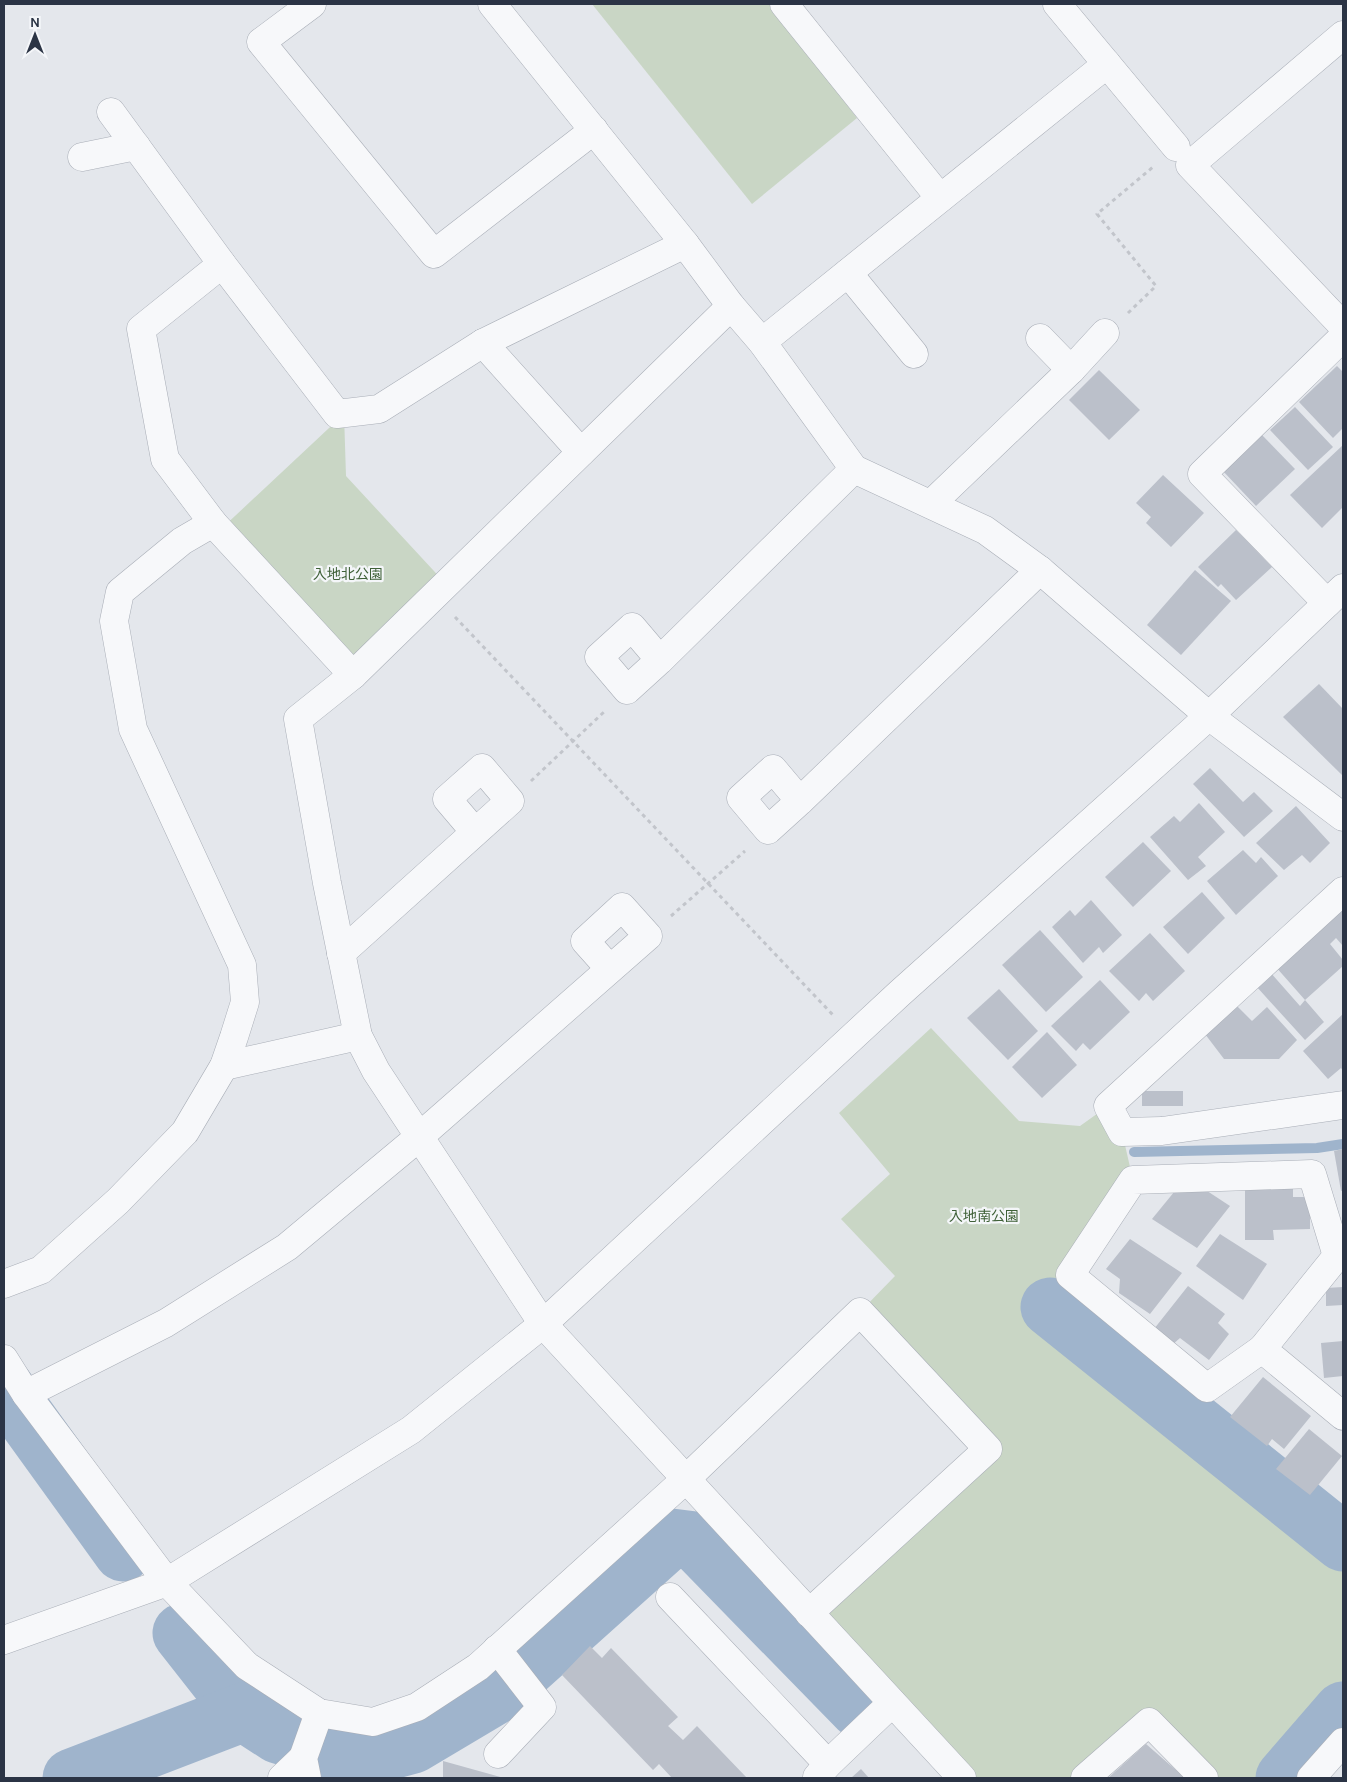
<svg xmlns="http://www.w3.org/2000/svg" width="1347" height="1782" font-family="Karla,'Noto Sans JP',sans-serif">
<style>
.green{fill:#c9d6c5}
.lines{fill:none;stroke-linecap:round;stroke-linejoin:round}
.stream{stroke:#9fb4cc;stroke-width:10}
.river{stroke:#9fb4cc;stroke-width:59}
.building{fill:#bbc0ca}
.minor-casing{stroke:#a9aeb7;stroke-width:29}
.path{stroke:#c2c5cb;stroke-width:3;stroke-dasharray:4 4;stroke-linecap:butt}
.minor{stroke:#f7f8fa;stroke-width:28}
.labels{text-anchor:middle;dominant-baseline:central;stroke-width:4.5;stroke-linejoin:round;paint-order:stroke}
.park-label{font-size:14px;fill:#3f6138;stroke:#f4f6f9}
</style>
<rect width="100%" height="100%" fill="#e4e7ec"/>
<!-- green -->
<g class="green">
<polygon points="592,4 770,4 857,118 752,204"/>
<polygon points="344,414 346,476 446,584 353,675 220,530"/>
<polygon points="931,1028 1019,1121 1080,1126 1108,1106 1122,1132 1133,1180 1070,1275 1036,1307 1093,1358 1343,1563 1343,1685 1264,1778 1204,1778 1149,1722 1085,1778 962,1778 809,1613 988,1449 860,1312 895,1276 841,1219 890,1174 839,1113"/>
</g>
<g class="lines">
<!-- stream -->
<polyline class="stream" points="1134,1152 1317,1148 1343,1144"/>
<!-- river -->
<g class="river">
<polyline points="1050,1307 1343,1542"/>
<polyline points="4,1387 123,1552"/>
<polyline points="182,1633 244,1712"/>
<polyline points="72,1778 244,1712 278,1734 337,1752 376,1754 413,1744 497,1694 671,1538 695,1541 859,1709"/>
<polyline points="1285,1778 1343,1711"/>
</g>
</g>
<!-- building -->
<g class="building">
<polygon points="1337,366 1343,372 1343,428 1333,438 1299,402"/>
<polygon points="1099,370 1140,410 1109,440 1069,400"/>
<polygon points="1295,407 1333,447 1308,470 1270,430"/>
<polygon points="1261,434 1295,469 1256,506 1222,470"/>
<polygon points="1343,445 1343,507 1322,528 1290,495"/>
<polygon points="1163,475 1204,513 1171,547 1146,523 1151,517 1136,503"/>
<polygon points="1236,530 1272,567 1236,600 1221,584 1218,587 1198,567"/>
<polygon points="1195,570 1231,601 1181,655 1147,625"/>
<polygon points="1319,684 1343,709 1342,775 1283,717"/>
<polygon points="1210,768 1243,802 1254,792 1273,811 1244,837 1193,784"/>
<polygon points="1199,803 1225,832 1198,857 1206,866 1188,880 1150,837 1174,816 1180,822"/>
<polygon points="1296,806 1330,843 1310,863 1302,855 1284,870 1256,843"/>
<polygon points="1143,842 1171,871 1133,907 1105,877"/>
<polygon points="1243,850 1256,863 1261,857 1278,876 1236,915 1207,881"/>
<polygon points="1202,892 1225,918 1188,954 1163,927"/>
<polygon points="1091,900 1122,935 1103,953 1099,947 1083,963 1052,927 1070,910 1075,916"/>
<polygon points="1343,909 1343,946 1336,938 1330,944 1343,960 1343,966 1305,1000 1324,1022 1305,1040 1256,986 1270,972 1300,1006 1305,1000 1275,966"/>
<polygon points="1040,930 1083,977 1046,1012 1002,965"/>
<polygon points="1150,933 1185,971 1153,1001 1146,993 1139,1001 1109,971"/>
<polygon points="1100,980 1130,1012 1090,1050 1083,1043 1076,1051 1051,1026"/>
<polygon points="999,989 1038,1031 1008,1060 967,1018"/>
<polygon points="1236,1005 1252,1021 1267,1007 1297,1040 1279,1059 1224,1059 1205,1034"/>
<polygon points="1343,1014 1343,1071 1341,1068 1328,1079 1303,1051"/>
<polygon points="1047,1032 1077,1065 1042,1098 1012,1067"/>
<rect x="1142" y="1091" width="41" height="15"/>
<polygon points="1343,1149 1343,1190 1341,1191 1334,1151"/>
<polygon points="1198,1185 1230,1206 1197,1248 1152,1219 1179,1186"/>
<polygon points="1293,1188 1293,1197 1310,1197 1310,1229 1273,1230 1274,1240 1245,1240 1245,1189"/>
<polygon points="1220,1234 1267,1264 1243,1300 1196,1266"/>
<polygon points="1130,1239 1182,1273 1150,1314 1119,1293 1120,1279 1106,1269"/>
<polygon points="1188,1286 1225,1314 1218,1323 1229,1334 1209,1360 1180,1338 1172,1345 1154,1329"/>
<polygon points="1343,1287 1343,1305 1326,1306 1326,1288"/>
<polygon points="1343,1341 1343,1376 1324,1378 1321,1343"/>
<polygon points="1263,1377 1311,1416 1284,1449 1272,1439 1267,1446 1230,1417"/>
<polygon points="1309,1429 1342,1456 1310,1495 1276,1469"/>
<polygon points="590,1646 602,1658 611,1648 678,1717 668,1726 683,1740 697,1726 747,1778 672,1778 659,1764 653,1770 562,1675"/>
<polygon points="1146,1744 1185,1778 1108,1778"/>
<polygon points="443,1761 504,1778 443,1778"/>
<polygon points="861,1769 869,1778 851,1778"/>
</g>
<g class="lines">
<defs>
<g id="minor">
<polyline points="312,4 261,42 434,254 594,130"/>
<polyline points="492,4 685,244 731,306 762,342 854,469 985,530 1040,570 1209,716 1343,817"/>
<polyline points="784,4 940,198"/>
<polyline points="1057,4 1176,147"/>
<polyline points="1343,35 1190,165 1343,326"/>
<polyline points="111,112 222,264 337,414 379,409 483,343 685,244"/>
<polyline points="82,157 136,146"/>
<polyline points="222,264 141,329 165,459 213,523 353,675"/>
<polyline points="848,273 914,354"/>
<polyline points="731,306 353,675 298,719 327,883 358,1036 376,1071 543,1324 962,1778"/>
<polyline points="1040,338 1071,370"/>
<polyline points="762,342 1107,64"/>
<polyline points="483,343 581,452"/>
<polyline points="931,504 1071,370 1105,333"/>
<polyline points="1327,603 1202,474 1343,337"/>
<polyline points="660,660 632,627 599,657 627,690 660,660 854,469"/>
<polyline points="800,801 773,769 741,798 768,830 800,801 1040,570"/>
<polyline points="1343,891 1108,1106 1122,1132 1162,1131 1343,1105"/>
<polyline points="341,953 510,801 482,768 447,799 475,832"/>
<polyline points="224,1066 358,1036"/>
<polyline points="1343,1255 1337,1256 1262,1349 1343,1416"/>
<polyline points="4,1284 41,1270 118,1201 185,1132 224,1066 234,1037 245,1002 242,965 133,729 114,621 120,592 182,541 213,523"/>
<polyline points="1262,1349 1207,1388 1070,1275 1133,1180 1312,1174 1337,1256"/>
<polyline points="4,1359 26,1394 167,1582 247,1666 319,1713 373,1722 417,1707 478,1667 686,1479 860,1312 988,1449 809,1613"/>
<polyline points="26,1394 166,1323 287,1247 419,1137 648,936 622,907 585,941 610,969"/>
<polyline points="670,1597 828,1764"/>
<polyline points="4,1640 167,1582 411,1430 543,1324 900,993 1209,716 1343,588"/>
<polyline points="497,1649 542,1707 498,1754"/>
<polyline points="817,1777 828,1764 892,1703"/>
<polyline points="282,1778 303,1758"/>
<polyline points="307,1778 303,1758 319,1713"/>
<polyline points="1085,1778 1149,1722 1204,1778"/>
<polyline points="1311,1778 1343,1742"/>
</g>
</defs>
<!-- minor casing -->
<use href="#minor" class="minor-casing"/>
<!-- path -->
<g class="path">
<polyline points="1128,313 1156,286 1097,214 1153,167"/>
<polyline points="455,617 833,1015"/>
<polyline points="531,781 605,711"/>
<polyline points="671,916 745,851"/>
</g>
<!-- minor -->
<use href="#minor" class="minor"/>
</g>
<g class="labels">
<!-- park labels -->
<g class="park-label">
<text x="348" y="574">入地北公園</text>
<text x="984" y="1216">入地南公園</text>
</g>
</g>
<!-- border -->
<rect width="1347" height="1782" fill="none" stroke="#2b3445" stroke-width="10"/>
<!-- north arrow -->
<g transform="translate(35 35)" stroke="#f4f6f9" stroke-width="4" paint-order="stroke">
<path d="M0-4L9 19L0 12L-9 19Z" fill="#2b3445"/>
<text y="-8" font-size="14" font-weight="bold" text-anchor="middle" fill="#2b3445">N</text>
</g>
</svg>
